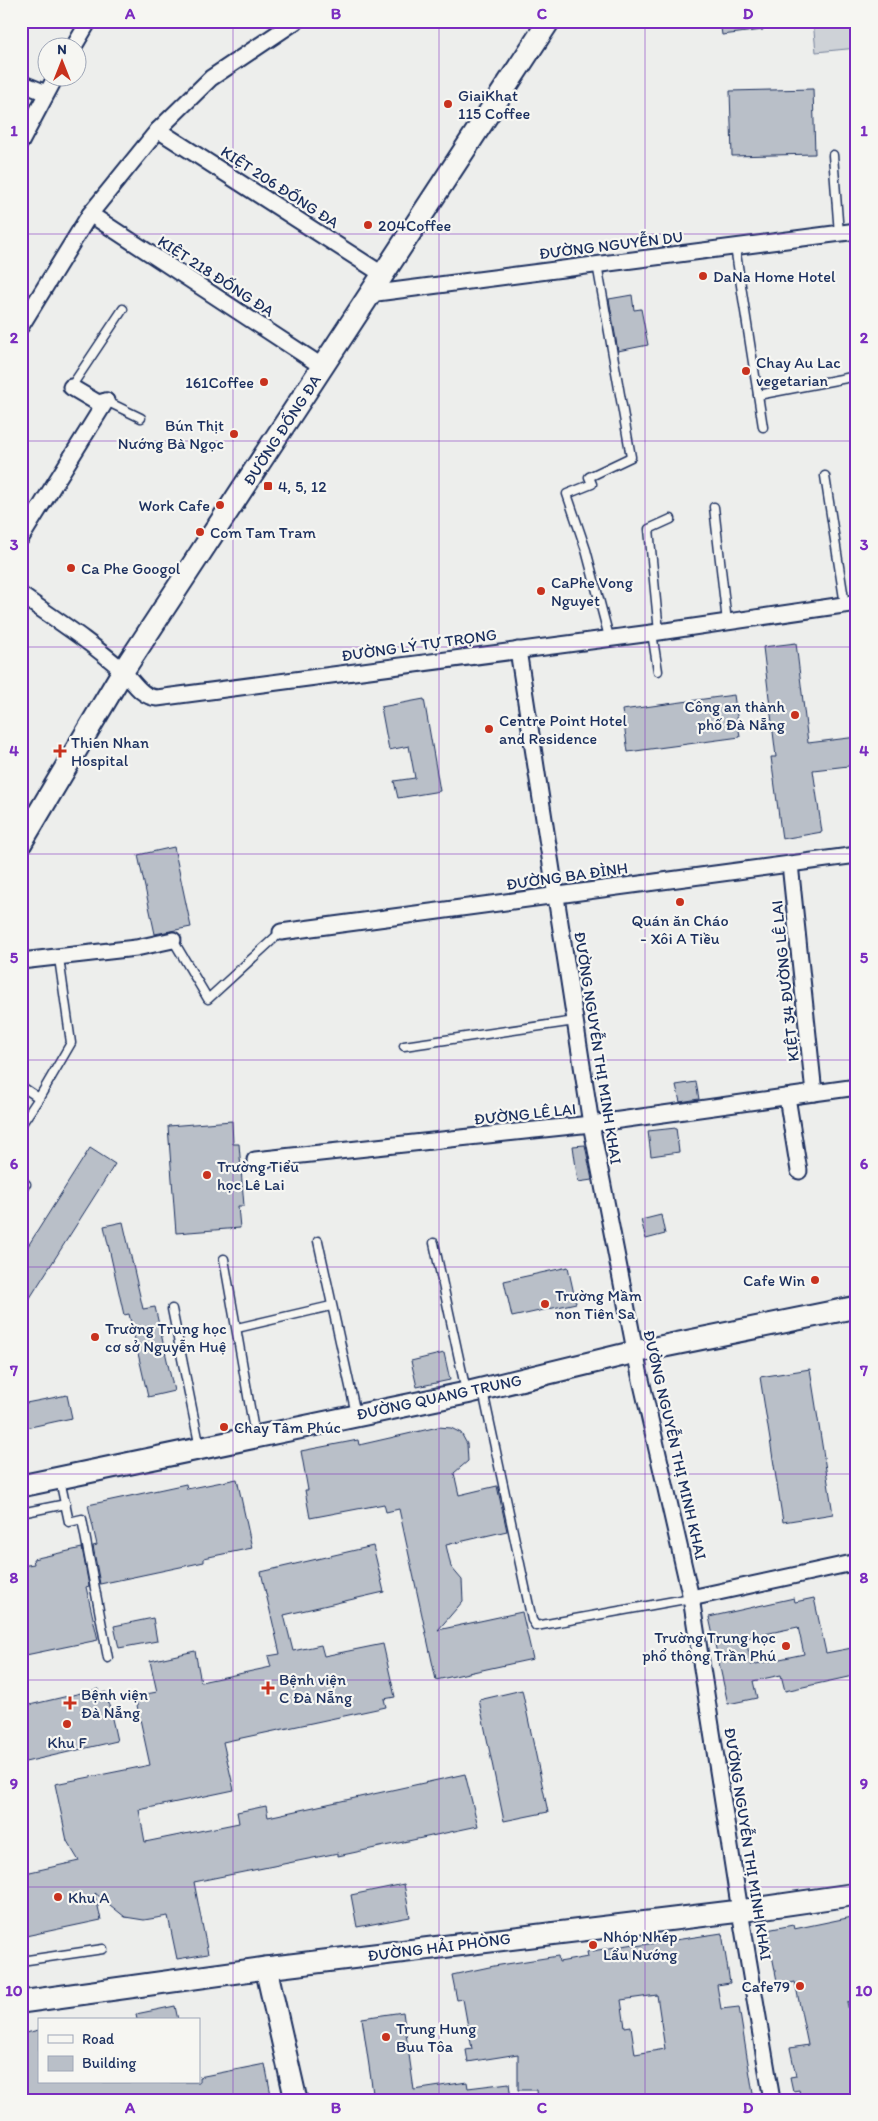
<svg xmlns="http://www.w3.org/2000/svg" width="878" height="2121" font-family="Itim,sans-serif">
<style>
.green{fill:#ced2d7;stroke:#74809a}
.building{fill:#b9bfc8;stroke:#1b2f5e;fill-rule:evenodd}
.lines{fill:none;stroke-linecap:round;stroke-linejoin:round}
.lane-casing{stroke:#1b2f5e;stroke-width:11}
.street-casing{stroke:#1b2f5e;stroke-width:19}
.secondary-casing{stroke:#1b2f5e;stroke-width:25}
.lane{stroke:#f6f6f2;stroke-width:8}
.street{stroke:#f6f6f2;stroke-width:15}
.secondary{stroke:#f6f6f2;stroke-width:21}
.grid{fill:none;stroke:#7b2cbf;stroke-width:1;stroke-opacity:0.55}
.poi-dot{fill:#c8321e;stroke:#f6f6f2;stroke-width:2}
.labels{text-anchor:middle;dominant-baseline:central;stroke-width:4.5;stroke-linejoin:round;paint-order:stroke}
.poi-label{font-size:16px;fill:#1b2f5e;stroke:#f6f6f2;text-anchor:start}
.street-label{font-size:16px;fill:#1b2f5e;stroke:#f6f6f2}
.neatline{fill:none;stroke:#7b2cbf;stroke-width:2}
.grid-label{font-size:16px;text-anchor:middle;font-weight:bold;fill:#7b2cbf}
</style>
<rect width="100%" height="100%" fill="#edeeec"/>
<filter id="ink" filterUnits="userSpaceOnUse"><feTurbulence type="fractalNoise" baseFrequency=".02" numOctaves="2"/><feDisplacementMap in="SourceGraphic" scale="10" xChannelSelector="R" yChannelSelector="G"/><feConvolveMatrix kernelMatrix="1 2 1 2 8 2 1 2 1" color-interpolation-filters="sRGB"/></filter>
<g filter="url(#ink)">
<!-- green -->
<polygon class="green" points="813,21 857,21 857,48 816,52"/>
<!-- building -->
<g class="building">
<polygon points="720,21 762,21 763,30 722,35"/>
<polygon points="813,89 815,154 732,156 730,91"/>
<polygon points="632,295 634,310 641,309 648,345 618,351 609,299"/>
<polygon points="796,643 808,743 857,737 857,765 813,770 822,832 782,839 771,757 776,757 763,647"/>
<polygon points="734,695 740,737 628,752 622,710"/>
<polygon points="424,699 440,791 398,798 394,781 415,778 409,746 389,750 381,707"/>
<polygon points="174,847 191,927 155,934 138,855"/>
<polygon points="696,1082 699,1099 680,1102 676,1085"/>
<polygon points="232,1121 233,1144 239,1144 244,1206 238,1206 240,1228 176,1233 168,1126"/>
<polygon points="676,1128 679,1152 651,1156 648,1131"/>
<polygon points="585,1145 592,1180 578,1182 573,1146"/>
<polygon points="90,1148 115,1164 21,1312 21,1257"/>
<polygon points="661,1215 665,1234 646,1239 641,1220"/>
<polygon points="123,1222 143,1309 155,1307 174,1391 148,1397 129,1314 124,1315 104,1226"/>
<polygon points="568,1267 576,1303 512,1317 504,1281"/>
<polygon points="444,1353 450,1380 417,1387 411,1361"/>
<polygon points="810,1369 833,1514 783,1522 760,1377"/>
<polygon points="67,1395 72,1418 21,1429 21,1404"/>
<polygon points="438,1427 451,1428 461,1433 467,1444 468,1461 454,1473 459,1495 497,1486 507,1531 446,1545 451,1567 462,1580 463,1601 438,1630 522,1612 533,1659 436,1680 399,1509 386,1512 384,1504 310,1518 305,1490 308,1490 301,1451 358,1440 359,1445"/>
<polygon points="237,1479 252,1548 204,1558 204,1562 100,1584 93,1546 97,1545 88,1505 186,1484 187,1489"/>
<polygon points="373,1546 384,1592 284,1615 293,1651 321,1645 324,1656 383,1644 395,1697 384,1699 386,1707 223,1742 234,1790 139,1810 145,1842 239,1823 237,1812 266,1806 268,1817 465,1774 478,1826 338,1856 338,1853 194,1882 208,1954 177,1959 168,1916 144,1920 125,1917 95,1893 101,1920 21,1937 21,1874 79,1861 67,1841 55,1784 150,1765 135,1696 157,1692 150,1661 195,1651 201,1682 271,1667 268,1656 280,1654 261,1572"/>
<polygon points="82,1548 89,1586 86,1587 98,1640 21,1656 21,1566 34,1564 33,1559"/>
<path d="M794,1598L795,1602L814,1598L826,1653L857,1647V1675L785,1691L781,1675L753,1681L757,1698L728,1704L709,1617ZM798,1627L804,1654L751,1665L746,1638Z"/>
<polygon points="153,1618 157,1641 119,1648 114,1626"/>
<polygon points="98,1689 99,1694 106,1692 117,1741 21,1763 21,1707"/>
<polygon points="522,1690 548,1812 504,1821 479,1700"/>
<polygon points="404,1884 410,1917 357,1927 351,1895"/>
<polygon points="857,1916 857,1939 854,1939 857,1953 857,2000 847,2002 857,2047 857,2100 801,2100 799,2090 793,2091 790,2077 796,2076 790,2048 808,2045 795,1982 778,1986 767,1930 793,1925 794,1929"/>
<path d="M722,1933L730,1983L717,1985L721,2009L739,2007L754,2100H538L537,2090H518V2054L468,2062L466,2050L472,2049L463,1999L457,2000L452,1975L494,1966L558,1956L559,1962L588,1957L587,1952L615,1947L635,1944V1946ZM657,1995L665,2049L635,2054L631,2026L625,2027L621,2000Z"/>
<polygon points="175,2006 178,2020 137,2020 136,2014"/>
<polygon points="403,2012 414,2090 467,2082 468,2088 509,2083 511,2100 374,2100 362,2018"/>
<polygon points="39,2030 39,2082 199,2082 199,2077 265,2064 272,2100 21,2100 21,2034"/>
</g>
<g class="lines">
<defs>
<g id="lane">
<polyline points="833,155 839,234"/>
<polyline points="735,247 763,427"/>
<polyline points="597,264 631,457 589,477 592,484 567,494 586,550 609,637"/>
<polyline points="71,387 123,309"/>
<polyline points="758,395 857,376"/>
<polyline points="106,401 141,418"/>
<polyline points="825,476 845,605"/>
<polyline points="714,507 727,622"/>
<polyline points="659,632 649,529 671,519"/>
<polyline points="652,633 658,671"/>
<polyline points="173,940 208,999 281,932"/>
<polyline points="404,1046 575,1021"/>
<polyline points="21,1086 39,1098"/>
<polyline points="21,1125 39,1098 71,1043 59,958"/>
<polyline points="21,1180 26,1184"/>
<polyline points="318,1241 356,1414"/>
<polyline points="434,1243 466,1391"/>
<polyline points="224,1259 255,1436"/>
<polyline points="172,1309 200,1448"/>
<polyline points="237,1328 331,1306"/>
<polyline points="483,1391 532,1620 536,1626 691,1598"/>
<polyline points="60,1480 69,1522 82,1519 108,1658"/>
<polyline points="21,1513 66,1504"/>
<polyline points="21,1961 103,1949"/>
</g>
<g id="street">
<polyline points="73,48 89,21"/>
<polyline points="21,83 46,93"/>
<polyline points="158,130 382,274"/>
<polyline points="21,142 55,78"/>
<polyline points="90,214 323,367"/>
<polyline points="369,294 857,231"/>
<polyline points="21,326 90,214 158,130 211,78 296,21"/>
<polyline points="71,387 98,403 106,401"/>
<polyline points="21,538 106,401"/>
<path d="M21,595C55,619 91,642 122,670C133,681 141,697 157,698L659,632L857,603"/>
<polyline points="518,650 591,1124 639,1371 691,1598 740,1911 772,2100"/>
<polyline points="790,864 814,1093"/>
<polyline points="281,932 857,855"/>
<polyline points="21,961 136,948 173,940"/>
<polyline points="787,1097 799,1171"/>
<polyline points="255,1160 591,1124 857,1087"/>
<polyline points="691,1598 857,1562"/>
</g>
<g id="secondary">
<polyline points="21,843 123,671 549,21"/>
<polyline points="21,1486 466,1393 635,1352 857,1307"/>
<polyline points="266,1968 296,2100"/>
<polyline points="21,2002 266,1968 740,1911 857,1894"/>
</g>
</defs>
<!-- lane casing -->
<use href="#lane" class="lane-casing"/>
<!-- street casing -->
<use href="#street" class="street-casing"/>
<!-- secondary casing -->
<use href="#secondary" class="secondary-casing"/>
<!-- lane -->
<use href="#lane" class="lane"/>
<!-- street -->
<use href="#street" class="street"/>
<!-- secondary -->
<use href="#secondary" class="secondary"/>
</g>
</g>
<!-- grid -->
<path class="grid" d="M233,21V2100M439,21V2100M645,21V2100M21,234H857M21,441H857M21,647H857M21,854H857M21,1060H857M21,1267H857M21,1474H857M21,1680H857M21,1887H857"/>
<!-- markers -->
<g class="poi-dot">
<circle cx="448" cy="104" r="5"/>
<circle cx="368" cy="225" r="5"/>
<circle cx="703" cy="276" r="5"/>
<circle cx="746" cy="371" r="5"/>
<circle cx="264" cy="382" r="5"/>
<circle cx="234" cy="434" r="5"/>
<rect x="263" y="481" width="10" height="10" rx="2.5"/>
<circle cx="220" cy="505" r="5"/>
<circle cx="200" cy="532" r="5"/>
<circle cx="71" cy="568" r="5"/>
<circle cx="541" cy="591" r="5"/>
<circle cx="795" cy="715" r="5"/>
<circle cx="489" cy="729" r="5"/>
<path d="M57.5 743.5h5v5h5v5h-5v5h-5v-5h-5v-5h5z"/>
<circle cx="680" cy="902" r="5"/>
<circle cx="207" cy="1175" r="5"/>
<circle cx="815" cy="1280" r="5"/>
<circle cx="545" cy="1304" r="5"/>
<circle cx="95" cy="1337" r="5"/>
<circle cx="224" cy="1427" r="5"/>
<circle cx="786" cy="1646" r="5"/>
<path d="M265.5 1680.5h5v5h5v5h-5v5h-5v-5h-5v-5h5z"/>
<path d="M67.5 1695.5h5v5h5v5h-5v5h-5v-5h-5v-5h5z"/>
<circle cx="67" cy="1724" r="5"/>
<circle cx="58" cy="1897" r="5"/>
<circle cx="593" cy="1945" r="5"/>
<circle cx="800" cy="1986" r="5"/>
<circle cx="386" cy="2037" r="5"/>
</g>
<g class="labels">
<!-- poi labels -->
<g class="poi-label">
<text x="458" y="95">GiaiKhat<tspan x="458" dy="18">115 Coffee</tspan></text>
<text x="378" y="225">204Coffee</text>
<text x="713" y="276">DaNa Home Hotel</text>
<text x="756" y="362">Chay Au Lac<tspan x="756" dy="18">vegetarian</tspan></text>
<text x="254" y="382" text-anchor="end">161Coffee</text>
<text x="224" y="425" text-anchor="end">Bún Thịt<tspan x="224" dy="18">Nướng Bà Ngọc</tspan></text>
<text x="278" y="486">4, 5, 12</text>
<text x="210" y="505" text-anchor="end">Work Cafe</text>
<text x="210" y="532">Com Tam Tram</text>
<text x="81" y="568">Ca Phe Googol</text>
<text x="551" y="582">CaPhe Vong<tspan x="551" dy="18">Nguyet</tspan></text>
<text x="785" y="706" text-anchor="end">Công an thành<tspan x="785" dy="18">phố Đà Nẵng</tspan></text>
<text x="499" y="720">Centre Point Hotel<tspan x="499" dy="18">and Residence</tspan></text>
<text x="71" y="742">Thien Nhan<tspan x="71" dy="18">Hospital</tspan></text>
<text x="680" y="920" text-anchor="middle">Quán ăn Cháo<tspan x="680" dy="18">- Xôi A Tiều</tspan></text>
<text x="217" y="1166">Trường Tiểu<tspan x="217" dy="18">học Lê Lai</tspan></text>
<text x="805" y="1280" text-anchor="end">Cafe Win</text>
<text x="555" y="1295">Trường Mầm<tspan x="555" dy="18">non Tiên Sa</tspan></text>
<text x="105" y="1328">Trường Trung học<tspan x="105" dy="18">cơ sở Nguyễn Huệ</tspan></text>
<text x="234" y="1427">Chay Tâm Phúc</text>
<text x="776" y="1637" text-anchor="end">Trường Trung học<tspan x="776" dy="18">phổ thông Trần Phú</tspan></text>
<text x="279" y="1679">Bệnh viện<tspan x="279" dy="18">C Đà Nẵng</tspan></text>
<text x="81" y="1694">Bệnh viện<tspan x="81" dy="18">Đà Nẵng</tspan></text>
<text x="67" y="1742" text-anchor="middle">Khu F</text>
<text x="68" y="1897">Khu A</text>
<text x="603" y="1936">Nhóp Nhép<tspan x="603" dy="18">Lẩu Nướng</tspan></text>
<text x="790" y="1986" text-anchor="end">Cafe79</text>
<text x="396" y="2028">Trung Hung<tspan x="396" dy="18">Buu Tôa</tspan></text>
</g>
<!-- street labels -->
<g class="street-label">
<text transform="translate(280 187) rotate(33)">KIỆT 206 ĐỐNG ĐA</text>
<text transform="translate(611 245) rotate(-7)">ĐƯỜNG NGUYỄN DU</text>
<text transform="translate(216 276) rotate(33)">KIỆT 218 ĐỐNG ĐA</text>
<text transform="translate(282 430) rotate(-57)">ĐƯỜNG ĐỐNG ĐA</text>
<text transform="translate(419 645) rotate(-8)">ĐƯỜNG LÝ TỰ TRỌNG</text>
<text transform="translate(567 876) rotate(-8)">ĐƯỜNG BA ĐÌNH</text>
<text transform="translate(785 981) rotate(-96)">KIỆT 34 ĐƯỜNG LÊ LAI</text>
<text transform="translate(598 1048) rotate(81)">ĐƯỜNG NGUYỄN THỊ MINH KHAI</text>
<text transform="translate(525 1114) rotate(-6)">ĐƯỜNG LÊ LAI</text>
<text transform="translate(439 1397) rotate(-12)">ĐƯỜNG QUANG TRUNG</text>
<text transform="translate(675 1445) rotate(77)">ĐƯỜNG NGUYỄN THỊ MINH KHAI</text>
<text transform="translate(748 1844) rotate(81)">ĐƯỜNG NGUYỄN THỊ MINH KHAI</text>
<text transform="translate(439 1947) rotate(-7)">ĐƯỜNG HẢI PHÒNG</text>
</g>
</g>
<!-- margin -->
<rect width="878" height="2121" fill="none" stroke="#f6f6f2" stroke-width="55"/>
<!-- legend -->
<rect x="38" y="2018" width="162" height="65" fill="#f6f6f2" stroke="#9ea6b7"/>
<rect x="48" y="2035" width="25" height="8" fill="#f6f6f2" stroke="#9ea6b7"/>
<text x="82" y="2044" font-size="15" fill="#1b2f5e">Road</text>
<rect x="48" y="2056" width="25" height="15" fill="#b9bfc8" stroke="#9ea6b7"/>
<text x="82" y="2068" font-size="15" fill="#1b2f5e">Building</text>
<!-- north arrow -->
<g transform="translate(62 62)"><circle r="24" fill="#f6f6f2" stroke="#9ea6b7"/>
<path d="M0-4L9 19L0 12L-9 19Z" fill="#c8321e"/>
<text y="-8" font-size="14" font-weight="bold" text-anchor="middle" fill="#1b2f5e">N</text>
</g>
<rect x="28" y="28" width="822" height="2066" class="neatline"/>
<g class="grid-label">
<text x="130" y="19">A</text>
<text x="336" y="19">B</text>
<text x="542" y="19">C</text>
<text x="748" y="19">D</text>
<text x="14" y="136">1</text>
<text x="864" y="136">1</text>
<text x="14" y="343">2</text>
<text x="864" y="343">2</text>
<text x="14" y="550">3</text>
<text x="864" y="550">3</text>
<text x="14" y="756">4</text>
<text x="864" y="756">4</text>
<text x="14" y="963">5</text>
<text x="864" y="963">5</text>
<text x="14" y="1169">6</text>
<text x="864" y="1169">6</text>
<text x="14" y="1376">7</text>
<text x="864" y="1376">7</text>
<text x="14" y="1583">8</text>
<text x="864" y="1583">8</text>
<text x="14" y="1789">9</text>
<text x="864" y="1789">9</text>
<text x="14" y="1996">10</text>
<text x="864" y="1996">10</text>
<text x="130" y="2113">A</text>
<text x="336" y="2113">B</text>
<text x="542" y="2113">C</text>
<text x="748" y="2113">D</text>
</g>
</svg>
